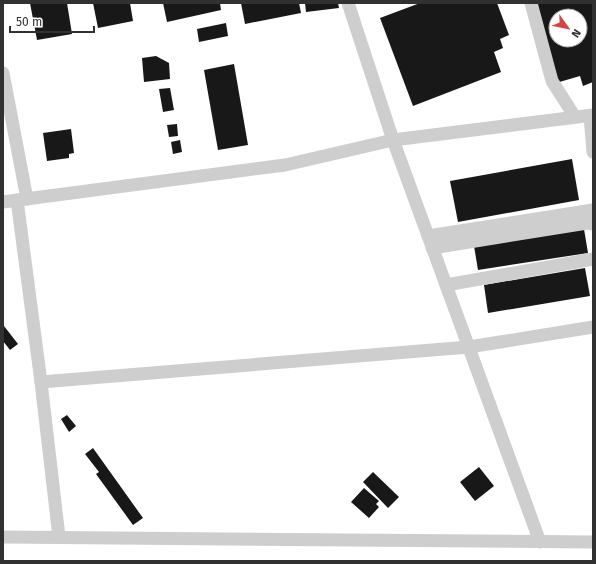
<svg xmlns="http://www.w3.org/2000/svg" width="596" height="564" font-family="'Fira Sans',sans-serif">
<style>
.building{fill:#181818;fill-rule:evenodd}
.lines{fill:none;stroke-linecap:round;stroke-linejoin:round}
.minor{stroke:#cecece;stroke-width:13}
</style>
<rect width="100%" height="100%" fill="#fff"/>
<!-- building -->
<g class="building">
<polygon points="30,3 67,3 72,34 37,40"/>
<polygon points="93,3 130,3 133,21 98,28"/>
<polygon points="163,3 220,3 221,10 167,22"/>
<polygon points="241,3 299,3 301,13 245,24"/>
<polygon points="305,3 338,3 339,8 306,12"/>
<polygon points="420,3 497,3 509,35 500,39 503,48 494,52 501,72 413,106 380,18"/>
<path d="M533,3H593V82L583,86L580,76L556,83ZM556,16H580V40H556Z"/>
<polygon points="226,23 228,36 199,42 197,29"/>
<polygon points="156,56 169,63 170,79 144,82 142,58"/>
<polygon points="234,64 248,145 218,150 204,70"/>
<polygon points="170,88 174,110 163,112 159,89"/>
<polygon points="177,124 178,136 169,137 167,125"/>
<polygon points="71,129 74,153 69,154 69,158 47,161 43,133"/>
<polygon points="180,140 182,152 173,154 171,142"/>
<polygon points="572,159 579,200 458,222 450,181"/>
<polygon points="584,229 588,253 478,270 474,246"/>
<polygon points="585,268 590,296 488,313 484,285"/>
<polygon points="4,326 18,344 10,350 3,341 3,327"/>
<polygon points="67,415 76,426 69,432 61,419"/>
<polygon points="93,448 143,518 133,525 96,474 99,472 85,454"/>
<polygon points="479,467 494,486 475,501 460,482"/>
<polygon points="373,472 399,497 388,508 363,482"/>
<polygon points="364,488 379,501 376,504 379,507 369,518 351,502"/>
</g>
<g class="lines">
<!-- minor -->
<g class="minor">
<polyline points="348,3 393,140 540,542"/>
<polyline points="531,3 552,81 575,117"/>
<polyline points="3,73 27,199"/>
<polyline points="590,116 593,152"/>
<polyline points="17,200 41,382 59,537"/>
<polyline points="3,202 285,165 393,140 593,115"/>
<polyline points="428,236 593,210"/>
<polyline points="432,248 587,223 593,224"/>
<polyline points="446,285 593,259"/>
<polyline points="41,382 469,347 593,327"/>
<polyline points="3,537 593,542"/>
</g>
</g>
<!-- border -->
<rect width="596" height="564" fill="none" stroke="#313131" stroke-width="8"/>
<!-- north arrow -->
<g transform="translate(568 28) rotate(123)"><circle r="19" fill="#ffffff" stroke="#adadad"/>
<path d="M0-3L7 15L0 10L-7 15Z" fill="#d84442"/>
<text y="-6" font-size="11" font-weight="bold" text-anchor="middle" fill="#313131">N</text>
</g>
<!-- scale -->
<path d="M10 26v6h84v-6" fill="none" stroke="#313131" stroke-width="2"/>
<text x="16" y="26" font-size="12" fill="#313131" stroke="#ffffff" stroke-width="3" paint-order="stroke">50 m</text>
</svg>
